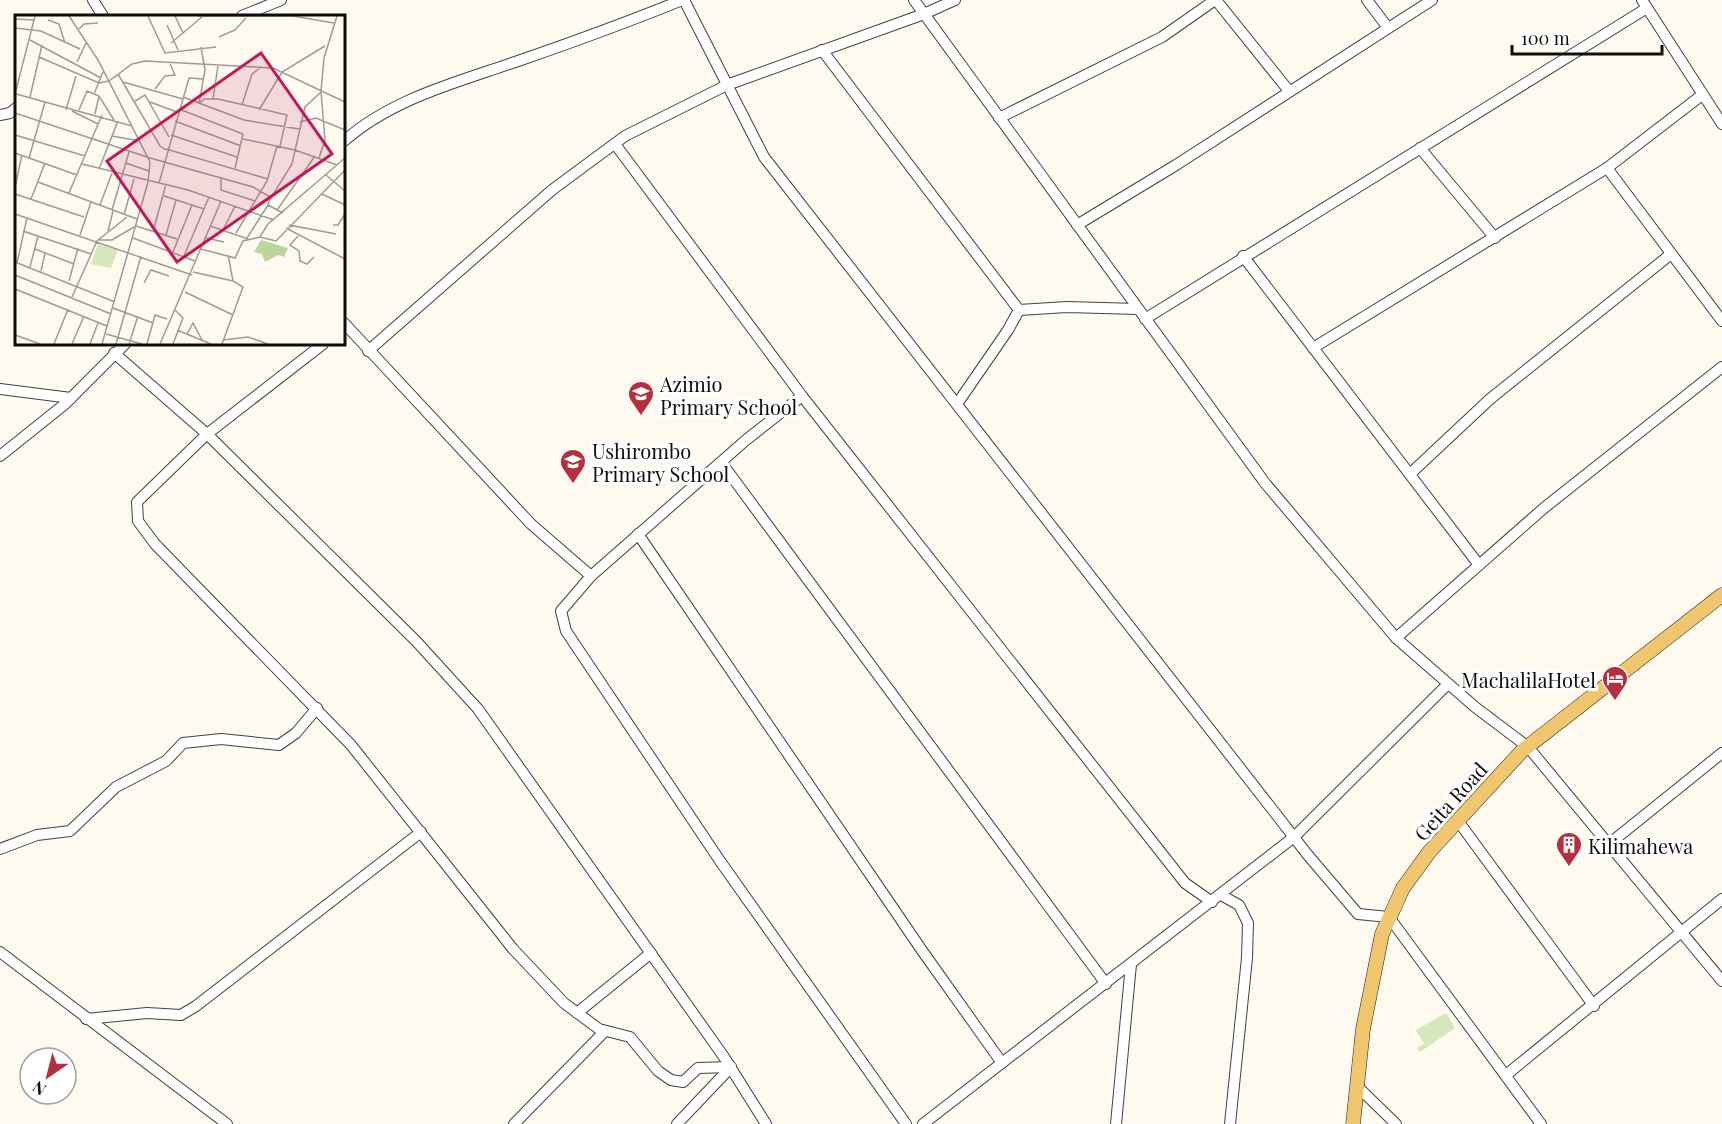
<svg xmlns="http://www.w3.org/2000/svg" width="1722" height="1124" font-family="'Playfair Display',serif">
<style>
.green{fill:#d5e7bb}
.lines{fill:none;stroke-linecap:round;stroke-linejoin:round}
.minor-casing{stroke:#414141;stroke-width:12}
.major-casing{stroke:#1f1f1f;stroke-width:15}
.minor{stroke:#fff;stroke-width:10}
.major{stroke:#f0c76e;stroke-width:14}
.labels{text-anchor:middle;dominant-baseline:central;stroke-width:6;stroke-linejoin:round;paint-order:stroke}
.poi-label{font-size:20px;fill:#0e0e0e;stroke:#fff;text-anchor:start}
.street-label{font-size:20px;fill:#0e0e0e;stroke:#fff}
.inset-road{fill:none;stroke:#9e9c96;stroke-width:1.5}
.view{fill:#c2185b;fill-opacity:0.15;stroke:#c2185b;stroke-width:3}
.inset-edge{fill:none;stroke:#0e0e0e;stroke-width:3}
</style>
<rect width="100%" height="100%" fill="#fefaf0"/>
<!-- green -->
<polygon class="green" points="1446,1013 1455,1028 1420,1052 1417,1048 1424,1044 1416,1030"/>
<g class="lines">
<defs>
<g id="minor">
<polyline points="93,0 103,16"/>
<polyline points="684,0 764,157 1307,854 1358,914 1389,917 1541,1124"/>
<polyline points="914,0 1265,483 1396,638 1475,707 1528,747 1722,981"/>
<polyline points="1216,0 1289,91"/>
<polyline points="1367,0 1388,28"/>
<polyline points="1642,0 1722,124"/>
<polyline points="242,16 281,0"/>
<polyline points="822,50 1019,310 1008,330 957,404"/>
<polyline points="0,115 10,113 16,108"/>
<polyline points="999,118 1162,37 1215,0"/>
<path d="M344,141C393,98 458,82 518,61C573,42 628,22 682,0"/>
<polyline points="615,144 802,396 1070,737 1185,883 1212,902"/>
<polyline points="1420,148 1495,238"/>
<polyline points="1607,168 1722,321"/>
<polyline points="1077,225 1176,165 1432,0"/>
<polyline points="1243,256 1479,565"/>
<polyline points="1019,310 1067,307 1138,309"/>
<polyline points="1145,319 1647,8"/>
<polyline points="344,323 531,524 591,576"/>
<polyline points="323,344 207,434 137,502 138,521 155,544 351,745 513,949 564,1003 599,1029 630,1037 658,1071 671,1080 683,1082 698,1068 731,1067"/>
<polyline points="1313,348 1607,168 1702,95"/>
<polyline points="368,351 552,190 625,136 727,85 924,14 955,0"/>
<polyline points="114,353 207,434 416,641 478,709 724,1057 766,1124"/>
<polyline points="0,389 71,398"/>
<polyline points="802,396 746,440 591,576 561,611 566,631 720,861 906,1124"/>
<polyline points="0,456 65,404 125,344"/>
<polyline points="721,462 1106,984"/>
<polyline points="1410,474 1490,399 1671,254"/>
<polyline points="638,534 923,952 1002,1063"/>
<polyline points="1396,638 1544,508 1722,367"/>
<polyline points="1458,821 1594,1006"/>
<polyline points="1609,844 1722,753"/>
<polyline points="0,849 37,835 70,831 116,787 166,761 183,743 221,739 279,745 296,733 317,708"/>
<polyline points="1221,895 1239,905 1248,923 1247,958 1230,1124"/>
<polyline points="0,952 227,1124"/>
<polyline points="577,1013 651,953"/>
<polyline points="86,1019 147,1013 181,1015 196,1006 421,832"/>
<polyline points="1506,1075 1722,899"/>
<polyline points="1357,1086 1396,1124"/>
<polyline points="514,1124 605,1031"/>
<polyline points="677,1124 731,1067"/>
<polyline points="923,1124 1294,837 1448,684"/>
<polyline points="1116,1124 1131,964"/>
</g>
<polyline id="major" points="1353,1124 1363,1029 1382,934 1403,888 1430,851 1522,751 1722,595"/>
</defs>
<!-- minor casing -->
<use href="#minor" class="minor-casing"/>
<!-- major casing -->
<use href="#major" class="major-casing"/>
<!-- minor -->
<use href="#minor" class="minor"/>
<!-- major -->
<use href="#major" class="major"/>
</g>
<!-- icons -->
<defs>
<symbol id="school-pin" viewBox="-11 -11 22 30"><path d="M0 17L-7.5 6A9.5 9.5 0 1 1 7.5 6Z" fill="#b52f3f" stroke="#fff"/><path d="M0-5L7-2L0 1L-7-2ZM-4 1L0 2.5L4 1V4Q0 6-4 4Z" fill="#fff"/></symbol>
<symbol id="hotel-pin" viewBox="-11 -11 22 30"><path d="M0 17L-7.5 6A9.5 9.5 0 1 1 7.5 6Z" fill="#b52f3f" stroke="#fff"/><path d="M-6-4.5h1.5V1H6V5H4.5V3h-9V5H-6ZM-4 0a1.8 1.8 0 1 1 3.6 0ZM.5 0V-2.5h3Q6-2.5 6 0Z" fill="#fff"/></symbol>
<symbol id="building-pin" viewBox="-11 -11 22 30"><path d="M0 17L-7.5 6A9.5 9.5 0 1 1 7.5 6Z" fill="#b52f3f" stroke="#fff"/><path d="M-4-6H4V6H1V3H-1V6H-4ZM-2.5-4.3h1.7v1.8h-1.7ZM.8-4.3h1.7v1.8H.8ZM-2.5-1h1.7V.8h-1.7ZM.8-1h1.7V.8H.8Z" fill="#fff"/></symbol>
</defs>
<g fill-rule="evenodd">
<use href="#school-pin" x="626" y="379" width="30" height="40"/>
<use href="#school-pin" x="558" y="447" width="30" height="40"/>
<use href="#hotel-pin" x="1600" y="664" width="30" height="40"/>
<use href="#building-pin" x="1554" y="830" width="30" height="40"/>
</g>
<g class="labels">
<!-- poi labels -->
<g class="poi-label">
<text x="660" y="383">Azimio<tspan x="660" dy="23">Primary School</tspan></text>
<text x="592" y="450">Ushirombo<tspan x="592" dy="23">Primary School</tspan></text>
<text x="1596" y="679" text-anchor="end">MachalilaHotel</text>
<text x="1588" y="845">Kilimahewa</text>
</g>
<!-- street labels -->
<g class="street-label">
<text transform="translate(1450 801) rotate(-48)">Geita Road</text>
</g>
</g>
<!-- overview -->
<g transform="translate(15 15)">
<rect width="330" height="330" fill="#fefaf0"/>
<path d="M83,229L103,235L96,253L76,249Z" fill="#d5e7bb"/>
<path d="M246,225L273,233L269,242L263,240L250,247L247,239L239,237Z" fill="#bad69c"/>
<path class="inset-road" d="M54,1L83,45L135,147L133,167L87,329M133,1L150,38L201,32M160,1L168,18M183,1H278L319,8M0,4L19,5M33,5L44,9L50,28M152,10L163,35M0,13L26,16L65,34M64,14L69,9L83,8M204,22L220,15L231,3M15,25L86,63M156,28L187,2M24,42L84,68L94,66L117,49L130,46L258,53L330,87M62,47L71,28M103,59L145,131L151,135M108,67L168,84M140,74L150,61L160,60L155,49M0,79L20,1M1,79L117,111M79,79L88,57M15,82L27,30M168,82L229,105L284,114M198,84L203,51M120,86L130,80L154,122M135,87L162,97M184,89L189,84H203L272,100L265,131M184,89L190,55L186,32M227,90L237,59L245,53M164,94L228,119L220,153M51,95L61,61M64,95L72,76L84,81L99,105M244,95L267,57L310,31M57,96L83,109M0,98L135,143L238,172L255,182M80,99L84,81M160,106L226,131M285,107L301,103L330,115M0,120L70,141M156,120L222,142M97,121L125,126M228,124L280,135L322,150M151,134L253,164M0,138L62,160M14,143L30,87M304,143L310,125L306,76L309,43L322,1M111,148L134,156M67,149L173,175L259,205M84,154L103,106M311,160L330,176M206,162V175L240,186M23,167L122,204M144,168L174,63L188,64M0,172L7,140M54,178L87,100M0,179L69,202M307,179L330,190M149,181L189,194M16,184L30,148M85,190L97,158M97,195L114,137M262,195L300,141M268,198L253,190L254,186L277,149L290,92L306,77M0,199L177,260M109,200L119,164M274,210L321,219M318,210H323L330,199M121,211L162,224M195,211L233,224M271,213L330,244M208,215L220,191M8,216L76,239M93,216L98,196M138,217L151,169M221,218L252,166L262,131M65,220L76,187M151,220L161,185M283,221L275,230L284,236L285,246L292,249L299,242M245,222L253,209L330,143M118,223L180,246M191,223L209,227M232,223L253,190M84,225H97L119,212M20,234L59,249M186,234L220,243L228,226L245,222L261,226L330,155M158,237L177,190M169,241L194,182M0,247L100,287M2,248L12,203M15,252L23,221M26,256L30,238M178,257L218,266M0,260L96,299M54,266L63,233M129,268L136,255L154,261M0,274L92,311M170,277L218,300M57,282L82,226L112,202M98,293L138,308M162,315L196,329M91,319L127,329M172,319L178,308L187,325M0,320L25,329M208,325L233,322L253,329M39,329L53,294M57,329L69,301M75,329L83,308M101,329L126,241M114,329L123,301M132,329L140,300L152,304M145,329L206,186M158,329L168,303L160,295M207,329L228,272L218,266L213,240"/>
<path class="view" d="M246,38L317,139L162,247L92,146Z"/>
<rect width="330" height="330" class="inset-edge"/>
</g>
<!-- north arrow -->
<g transform="translate(48 1076) rotate(215)"><circle r="28" fill="#ffffff" stroke="#9f9f9f" stroke-width="1.5"/>
<path d="M0-4.5L10 22L0 15L-10 22Z" fill="#b52f3f"/>
<text y="-9" font-size="16" font-weight="bold" text-anchor="middle" fill="#0e0e0e">N</text>
</g>
<!-- scale -->
<path d="M1512 45v9h150v-9" fill="none" stroke="#0e0e0e" stroke-width="3"/>
<text x="1521" y="45" font-size="18" fill="#0e0e0e" stroke="#ffffff" stroke-width="4.5" paint-order="stroke">100 m</text>
</svg>
